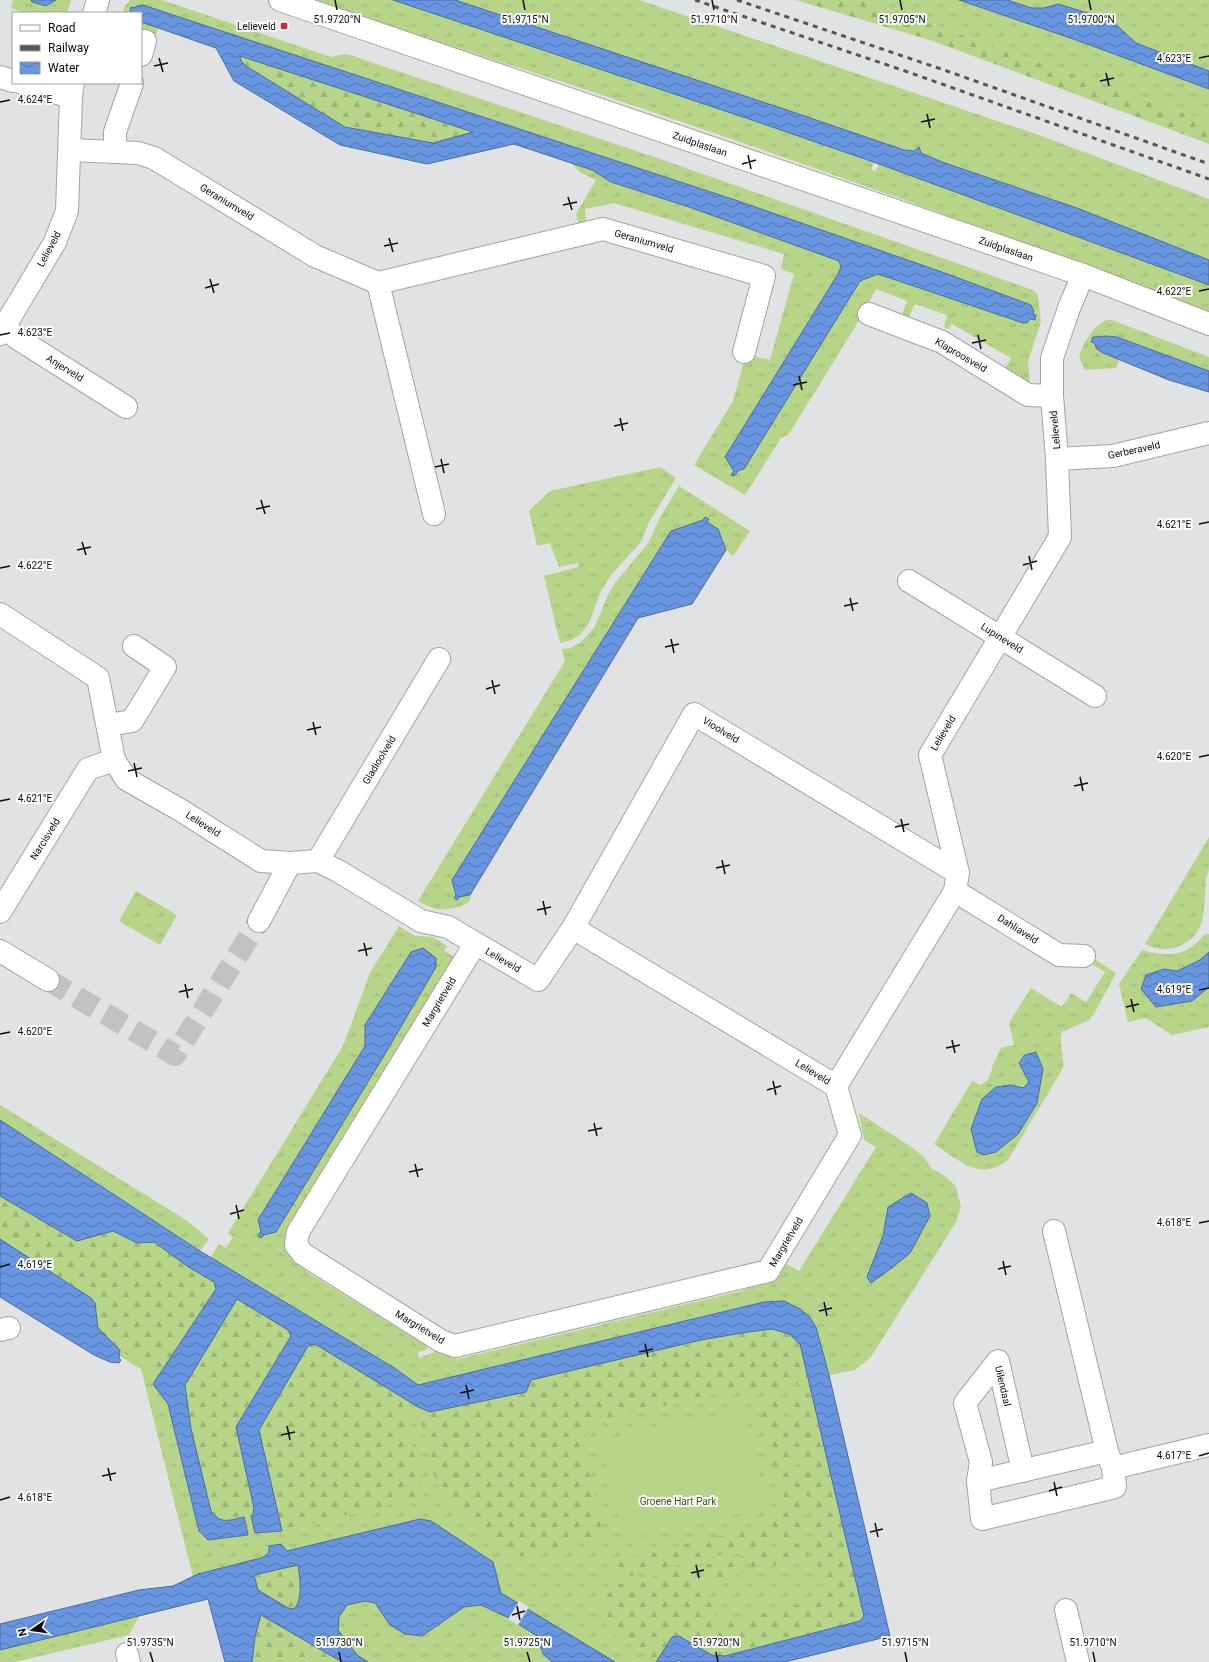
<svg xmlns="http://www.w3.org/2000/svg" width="1209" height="1662" font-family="Roboto,sans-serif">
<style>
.grass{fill:url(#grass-tufts)}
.forest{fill:url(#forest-firs)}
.pitch{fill:#b6d588}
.water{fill:url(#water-waves);stroke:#4b6ca0;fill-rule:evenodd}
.pier{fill:#e1e2e3}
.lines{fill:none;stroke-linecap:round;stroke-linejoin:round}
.minor-tunnel{stroke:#c1c2c3;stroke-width:22;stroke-dasharray:22 11;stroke-linecap:butt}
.minor-casing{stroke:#a3a3a4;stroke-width:24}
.minor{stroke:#fff;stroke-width:22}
.rail{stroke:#565657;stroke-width:3;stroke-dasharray:5 5;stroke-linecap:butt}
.ticks{fill:none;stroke:#0b0b0c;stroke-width:1.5}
.poi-dot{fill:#c02f3f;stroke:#fff;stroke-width:1.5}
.labels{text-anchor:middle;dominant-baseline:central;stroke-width:4;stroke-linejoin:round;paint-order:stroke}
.poi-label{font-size:10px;fill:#0b0b0c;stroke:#fff;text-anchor:end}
.street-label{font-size:10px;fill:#0b0b0c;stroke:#fff}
.park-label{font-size:10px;fill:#3b5010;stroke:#fff}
.ticks-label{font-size:10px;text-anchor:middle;fill:#0b0b0c;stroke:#fff;stroke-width:4;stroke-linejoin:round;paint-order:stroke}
</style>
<defs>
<pattern id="grass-tufts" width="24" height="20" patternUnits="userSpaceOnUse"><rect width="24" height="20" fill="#b6d588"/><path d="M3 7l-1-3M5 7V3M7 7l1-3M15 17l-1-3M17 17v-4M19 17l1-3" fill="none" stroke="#9bb674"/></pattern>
<pattern id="forest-firs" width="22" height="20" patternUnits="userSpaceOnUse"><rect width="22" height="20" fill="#b6d588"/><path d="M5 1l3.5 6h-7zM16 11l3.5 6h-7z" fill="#9bb674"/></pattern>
<pattern id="water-waves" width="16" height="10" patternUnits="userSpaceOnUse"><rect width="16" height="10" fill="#6795e0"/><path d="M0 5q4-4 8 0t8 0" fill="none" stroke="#5378b4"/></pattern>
</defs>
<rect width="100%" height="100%" fill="#e1e2e3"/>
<!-- grass -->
<g class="grass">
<polygon points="13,0 31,0 32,2 46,6 56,0 71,0 67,13 24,13 11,8"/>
<polygon points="130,0 162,0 331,57 345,54 353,56 666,161 1033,290 1038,295 1041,322 1028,361 1030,385 1004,370 1011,358 952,324 948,329 944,327 947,315 915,304 909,317 902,314 907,301 876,289 863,314 789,434 781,438 745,495 694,465 733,401 746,354 770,360 794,274 781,269 784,254 614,203 585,209 586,223 579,225 576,214 596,180 581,173 571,163 592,170 612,182 689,207 839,261 842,267 838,274 739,470 744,468 860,281 878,274 1023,323 1029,322 1030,318 1035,320 1036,315 1033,314 1031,305 942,272 741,202 143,5 140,5 130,12 133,13 124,13 123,11 125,6"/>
<path d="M314,0H393L749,119L874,163L871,170L876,171L879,164L1209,285V312C1013,238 816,167 617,100C516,67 415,34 314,0Z"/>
<polygon points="455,0 639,0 1039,135 1209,199 1209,260 1077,208 942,162 921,153 919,152 920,148 910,151 904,150 787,110"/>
<polygon points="863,0 959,0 1076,40 1209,89 1209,122"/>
<polygon points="1007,0 1209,0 1209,71 1136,43 1111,20 1058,4 1044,8 1031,8"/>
<polygon points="141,22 158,29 156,35 141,30"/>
<path d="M1106,320H1112L1209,357V371L1117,337L1106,336L1093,337L1091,342L1103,353L1119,360L1116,368L1085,370L1079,357C1084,342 1092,327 1106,320Z"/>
<polygon points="660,467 676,478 648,524 641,542 611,575 601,591 589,623 580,635 571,640 560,643 544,576 578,567 579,563 559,567 550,543 537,546 529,511 550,491"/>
<path d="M679,486L750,531L733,556L726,550L718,529L707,522L705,517L703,520L671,531L453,880L459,897L470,895L471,899C468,903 466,904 461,906C444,912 433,910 418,901L565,661L562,649L570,648L580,643L594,628L608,595L615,583L649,542L658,521Z"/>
<path d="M1209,837C1209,848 1209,858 1209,868C1209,872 1207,876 1206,880C1203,906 1209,936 1177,947C1166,951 1155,949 1145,944Z"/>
<polygon points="136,891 177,915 160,945 119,921"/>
<polygon points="399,926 415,936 433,937 447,946 444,951 458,959 292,1230 306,1271 409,1335 416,1333 431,1342 426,1350 418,1352 419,1358 442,1349 458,1359 745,1290 750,1282 785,1263 799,1271 876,1147 864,1140 859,1113 910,1146 924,1157 931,1168 942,1174 956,1186 961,1207 956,1222 871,1357 855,1370 829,1375 816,1327 800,1309 783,1301 764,1302 456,1377 806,1330 878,1633 774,1662 239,1662 220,1589 196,1589 141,1369 0,1283 0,1134 218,1262 211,1257 219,1244 226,1248 233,1237 228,1233 343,1046 370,973"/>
<path d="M1206,934H1209V1027L1172,1035L1146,1018L1128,1022L1119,984L1142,950C1159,955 1179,958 1194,945C1198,942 1201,937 1206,934Z"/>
<path d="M1093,958L1116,973L1094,1014L1089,1020L1062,1032C1058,1043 1065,1056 1063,1068L1008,1160C980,1183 958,1159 934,1144L972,1081L980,1085L988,1080L992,1069V1067L1001,1048L1014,1045L1009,1023L1031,988L1062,1007L1071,993L1086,1002L1105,972L1090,963Z"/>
<polygon points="0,1105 186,1220 209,1239 200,1251 0,1120"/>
<polygon points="139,1616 129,1635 15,1662 0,1662 0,1650"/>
</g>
<!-- forest -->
<g class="forest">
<polygon points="796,0 863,0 1209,122 1209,144 933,41"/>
<polygon points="239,55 474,132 433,143 345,127 246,66 241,61"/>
<polygon points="0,1196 76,1241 113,1231 137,1243 154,1242 190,1268 214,1282 217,1289 159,1375 120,1350 98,1328 95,1303 91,1298 0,1239"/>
<polygon points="237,1298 288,1330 291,1336 236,1427 254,1508 253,1514 225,1521 216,1518 211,1511 191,1429 185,1385"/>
<path d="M772,1329L789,1334L800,1344L808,1380L793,1385L748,1393L734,1389L601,1420C589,1427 584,1436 583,1449L603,1536L517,1557L506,1542L445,1502L442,1491L438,1492L418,1407L430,1412L526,1392L531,1380L701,1340L748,1332Z"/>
<polygon points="315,1344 402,1397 402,1401 423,1496 282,1531 259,1430 308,1347"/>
<polygon points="810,1393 864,1616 860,1621 725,1656 712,1655 679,1636 673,1637 656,1662 650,1661 645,1653 607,1630 598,1592 616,1587 616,1585 744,1556 747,1571 706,1582 716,1624 827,1598 816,1555 814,1555 811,1540 813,1538 812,1515 784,1398 795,1395"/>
<path d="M779,1400L806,1516C806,1525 803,1532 796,1537L614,1580L610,1562L769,1524C777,1517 782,1511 782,1500L761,1406Z"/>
<polygon points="806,1541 809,1556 752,1570 749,1555"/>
<path d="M298,1565C300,1577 303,1601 294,1609L288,1607V1608L258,1590L254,1575Z"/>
<polygon points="261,1615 342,1662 252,1662 255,1637"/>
</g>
<!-- pitch -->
<polygon class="pitch" points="744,1409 767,1507 624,1539 601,1441"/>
<!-- water -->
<g class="water">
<polygon points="31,0 56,0 46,6 32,2"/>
<polygon points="393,0 455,0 787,110 904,150 914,151 919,147 921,153 942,162 1077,208 1209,260 1209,285 879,164 749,119"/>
<polygon points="959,0 1007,0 1032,8 1044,8 1058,4 1111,20 1136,43 1209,71 1209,89 1076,40"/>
<path d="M143,5L741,202L942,272L1031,305L1034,311L1033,314L1036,315L1035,320L1030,319L1027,323H1023L878,274L860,281L744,469L739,470L734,476L731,475L734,471L725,457L838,274L841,267L839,261L689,207L611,182L592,170L514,144L427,164L340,145L234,81L216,48L141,22V13L130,12L131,7L134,8L137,6ZM240,56L473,132L433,143L345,127L246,66L241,61Z"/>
<polygon points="1106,336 1117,337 1209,371 1209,392 1169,380 1103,353 1097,349 1094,343 1091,342 1093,337"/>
<polygon points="705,517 709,519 707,522 718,529 726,550 692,604 638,618 470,895 459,897 457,900 454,898 456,895 452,880 671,531 703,520"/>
<polygon points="423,948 436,958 436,967 382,1059 276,1232 264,1235 261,1238 258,1236 261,1231 258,1220 365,1046 365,1025 411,952"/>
<polygon points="1209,952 1209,987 1192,1001 1156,1007 1141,989 1146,975 1164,969 1177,971 1200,960"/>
<polygon points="1036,1052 1043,1069 1037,1103 1018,1134 996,1152 984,1155 977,1152 971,1129 982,1099 996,1087 1010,1085 1023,1088 1029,1082 1019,1063 1025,1055"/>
<path d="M0,1120L200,1251L396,1369L418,1385L764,1302L784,1301L800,1309L809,1316L816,1327L829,1375L890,1636L785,1662H681L679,1660L675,1662H656L672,1637L679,1636L712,1655L725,1656L860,1621L864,1616L800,1344L789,1334L772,1329L748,1332L701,1340L531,1380L526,1392L430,1412L418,1407L315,1344L308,1346L259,1430L282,1531L255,1533L251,1516L253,1514L254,1508L236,1427L291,1336L288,1330L237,1299L185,1385L191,1429L211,1511C221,1525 229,1520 244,1517L248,1535L208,1540L199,1531L168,1404L153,1384L216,1289L214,1282L190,1268L154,1242L137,1243L113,1231L77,1241L0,1196Z"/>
<polygon points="911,1193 927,1203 930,1216 910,1253 893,1267 871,1283 867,1277 883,1236 888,1207"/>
<polygon points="0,1239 91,1298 95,1303 98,1328 120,1350 119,1358 121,1360 119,1363 110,1362 94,1355 0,1297"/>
<path d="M420,1519L431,1521L493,1562L501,1593L615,1662H552L543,1654L537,1636L509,1618L481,1605L464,1607L422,1636L405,1634L390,1625L375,1603L365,1601L347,1605L339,1617L338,1630L357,1655L368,1662H342L261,1615L255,1637L252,1662H225L208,1599L0,1650V1624L139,1590L173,1586L198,1574L261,1558C267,1555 270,1553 269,1546L281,1544L287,1551ZM298,1565C300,1577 303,1601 294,1609L288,1608L258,1590L254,1575Z"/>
</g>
<!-- pier -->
<polygon class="pier" points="519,1601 529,1607 518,1625 508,1619"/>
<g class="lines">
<!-- minor-tunnel -->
<polyline class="minor-tunnel" points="48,980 175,1055 259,921"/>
<defs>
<g id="minor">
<polyline points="280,0 1083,275 1209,324"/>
<polyline points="94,13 98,0"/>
<polyline points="141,55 145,41"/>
<polyline points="0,77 13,81"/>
<polyline points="22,83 71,97"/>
<polyline points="70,150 138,153 154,158 315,256 378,283 603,229 764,276 744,352"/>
<polyline points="115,152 115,132 132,83"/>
<polyline points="378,283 434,514"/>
<polyline points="869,314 942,342 1028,395 1052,396"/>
<polyline points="0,324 17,338 126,407"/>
<polyline points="0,334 55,242 67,211 71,97 73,83"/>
<polyline points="1057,459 1113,456 1209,433"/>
<polyline points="909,581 1095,696"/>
<polyline points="0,614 98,678 114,760 126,779 182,811 261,861 290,863 318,861 338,871 421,921 448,927 538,980 573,928 836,1086 955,891 958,873 930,755 1060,537 1057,459 1052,396 1052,358 1069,308 1083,275"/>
<polyline points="108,725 132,721 165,667 134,646"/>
<polyline points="318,861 439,659"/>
<polyline points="955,891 1059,955 1084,956"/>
<polyline points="0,912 88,769 114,760"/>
<polyline points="259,921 290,863"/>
<polyline points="573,928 694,714 958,873"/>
<polyline points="475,944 298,1232 296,1245 303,1254 441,1341 455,1346 768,1271 850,1135 836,1086"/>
<polyline points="0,951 48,980"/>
<polyline points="0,1330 9,1328"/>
<polyline points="1113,1468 1209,1445"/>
<polyline points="1023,1471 998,1361 965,1403 981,1462 978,1481 982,1519 1115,1487 1113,1468 1107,1451 1054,1231"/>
<polyline points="978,1481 1107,1451"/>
<polyline points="1066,1610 1078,1662"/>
<polyline points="127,1654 129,1662"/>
</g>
</defs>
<!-- minor casing -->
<use href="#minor" class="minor-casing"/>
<!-- minor -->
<use href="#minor" class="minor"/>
<!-- rail -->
<g class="rail">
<polyline points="695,0 908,72 1209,179"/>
<polyline points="737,0 947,71 1209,164"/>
</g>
</g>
<!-- ticks -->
<path class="ticks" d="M335,0L337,10M523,0L525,10M712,0L714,10M900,0L902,10M1089,0L1091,10M159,58L163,72M1199,58L1209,56M154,66L168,63M1106,73L1109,86M1100,81L1114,78M0,102L10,100M927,114L930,128M921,122L935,119M748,155L751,169M742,164L756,160M568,197L572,210M563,205L577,202M389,238L393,252M384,246L398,243M210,279L214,293M205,288L219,284M1199,291L1209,289M0,335L10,333M978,335L981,349M972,343L986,340M799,376L802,390M793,385L807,382M620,418L623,431M614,426L628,423M441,459L444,473M435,467L449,464M261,500L265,514M256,509L270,506M1199,524L1209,522M82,542L86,555M77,550L91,547M1029,556L1032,570M1023,565L1037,561M0,568L10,566M850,598L853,611M844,606L858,603M671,639L674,653M665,647L679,644M492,680L495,694M486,689L500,685M313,722L316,735M307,730L321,727M1199,757L1209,755M134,763L137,777M128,771L142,768M1080,777L1083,791M1074,786L1088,783M0,801L10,799M901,819L904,832M895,827L909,824M722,860L725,874M716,868L730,865M543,901L546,915M537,910L551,907M364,943L367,956M358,951L372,948M185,984L188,998M1199,990L1209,988M179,992L193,989M1131,999L1134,1012M1126,1007L1139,1004M0,1034L10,1032M952,1040L955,1053M946,1048L960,1045M773,1081L776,1095M767,1090L781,1086M594,1123L597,1136M588,1131L602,1128M415,1164L418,1177M409,1172L423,1169M236,1205L239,1219M230,1214L244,1210M1199,1223L1209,1221M1003,1261L1006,1275M0,1267L10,1264M998,1269L1011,1266M824,1302L827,1316M819,1311L832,1308M645,1344L648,1357M639,1352L653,1349M466,1385L469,1399M460,1393L474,1390M287,1426L290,1440M281,1435L295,1432M1199,1456L1209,1453M108,1468L111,1481M102,1476L116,1473M1054,1482L1057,1496M1049,1491L1062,1487M0,1500L10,1497M875,1523L878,1537M870,1532L883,1529M696,1565L699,1578M691,1573L704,1570M517,1606L520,1620M512,1615L525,1611M150,1652L153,1662M339,1652L341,1662M527,1652L530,1662M716,1652L718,1662M905,1652L907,1662M1093,1652L1095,1662"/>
<!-- markers -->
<rect class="poi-dot" x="280" y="22" width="8" height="8" rx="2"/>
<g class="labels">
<!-- poi labels -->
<g class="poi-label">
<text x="276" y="26">Lelieveld</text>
</g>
<!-- street labels -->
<g class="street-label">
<text transform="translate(700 144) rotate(19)">Zuidplaslaan</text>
<text transform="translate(227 202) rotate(31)">Geraniumveld</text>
<text transform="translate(644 241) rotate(16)">Geraniumveld</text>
<text transform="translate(49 249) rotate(-62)">Lelieveld</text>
<text transform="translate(1006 249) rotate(19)">Zuidplaslaan</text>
<text transform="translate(961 355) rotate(30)">Klaproosveld</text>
<text transform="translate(65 368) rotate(32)">Anjerveld</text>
<text transform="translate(1055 430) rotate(-95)">Lelieveld</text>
<text transform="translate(1134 450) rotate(-12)">Gerberaveld</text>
<text transform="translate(1002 638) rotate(32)">Lupineveld</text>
<text transform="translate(721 730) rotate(31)">Vioolveld</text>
<text transform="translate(943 733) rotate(-59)">Lelieveld</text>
<text transform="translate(379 760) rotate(-59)">Gladioolveld</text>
<text transform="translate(203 824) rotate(32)">Lelieveld</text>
<text transform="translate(45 839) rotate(-58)">Narcisveld</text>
<text transform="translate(1018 929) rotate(32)">Dahliaveld</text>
<text transform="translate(503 960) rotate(30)">Lelieveld</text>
<text transform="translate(439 1002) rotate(-59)">Margrietveld</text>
<text transform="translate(813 1072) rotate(31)">Lelieveld</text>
<text transform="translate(786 1242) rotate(-59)">Margrietveld</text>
<text transform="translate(420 1327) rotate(31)">Margrietveld</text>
<text transform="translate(1003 1386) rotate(77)">Uilendaal</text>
</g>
<!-- park labels -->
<g class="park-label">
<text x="678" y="1501">Groene Hart Park</text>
</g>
</g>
<g class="ticks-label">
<text x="337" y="23">51.9720°N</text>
<text x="525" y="23">51.9715°N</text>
<text x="714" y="23">51.9710°N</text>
<text x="902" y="23">51.9705°N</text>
<text x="1091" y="23">51.9700°N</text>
<text x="1174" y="62">4.623°E</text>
<text x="35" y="103">4.624°E</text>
<text x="1174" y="295">4.622°E</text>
<text x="35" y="336">4.623°E</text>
<text x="1174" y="528">4.621°E</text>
<text x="35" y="569">4.622°E</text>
<text x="1174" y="760">4.620°E</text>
<text x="35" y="802">4.621°E</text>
<text x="1174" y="993">4.619°E</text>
<text x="35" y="1035">4.620°E</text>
<text x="1174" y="1226">4.618°E</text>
<text x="35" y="1268">4.619°E</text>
<text x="1174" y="1459">4.617°E</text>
<text x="35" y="1501">4.618°E</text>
<text x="150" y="1646">51.9735°N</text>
<text x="339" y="1646">51.9730°N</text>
<text x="527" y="1646">51.9725°N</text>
<text x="716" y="1646">51.9720°N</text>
<text x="905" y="1646">51.9715°N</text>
<text x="1093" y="1646">51.9710°N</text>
</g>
<!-- legend -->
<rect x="12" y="12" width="130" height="72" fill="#ffffff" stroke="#9d9d9e"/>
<rect x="20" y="25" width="20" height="6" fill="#ffffff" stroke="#9d9d9e"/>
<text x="48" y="32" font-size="12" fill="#0b0b0c">Road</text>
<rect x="20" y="45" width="20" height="6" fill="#565657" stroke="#9d9d9e"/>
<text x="48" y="52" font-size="12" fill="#0b0b0c">Railway</text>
<rect x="20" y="62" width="20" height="12" fill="url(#water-waves)" stroke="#9d9d9e"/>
<text x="48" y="72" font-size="12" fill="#0b0b0c">Water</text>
<!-- north arrow -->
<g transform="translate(32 1630) rotate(257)" stroke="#ffffff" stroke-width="3" paint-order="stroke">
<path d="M0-3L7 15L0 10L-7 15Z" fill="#0b0b0c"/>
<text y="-6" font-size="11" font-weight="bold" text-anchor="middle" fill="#0b0b0c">N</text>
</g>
</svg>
